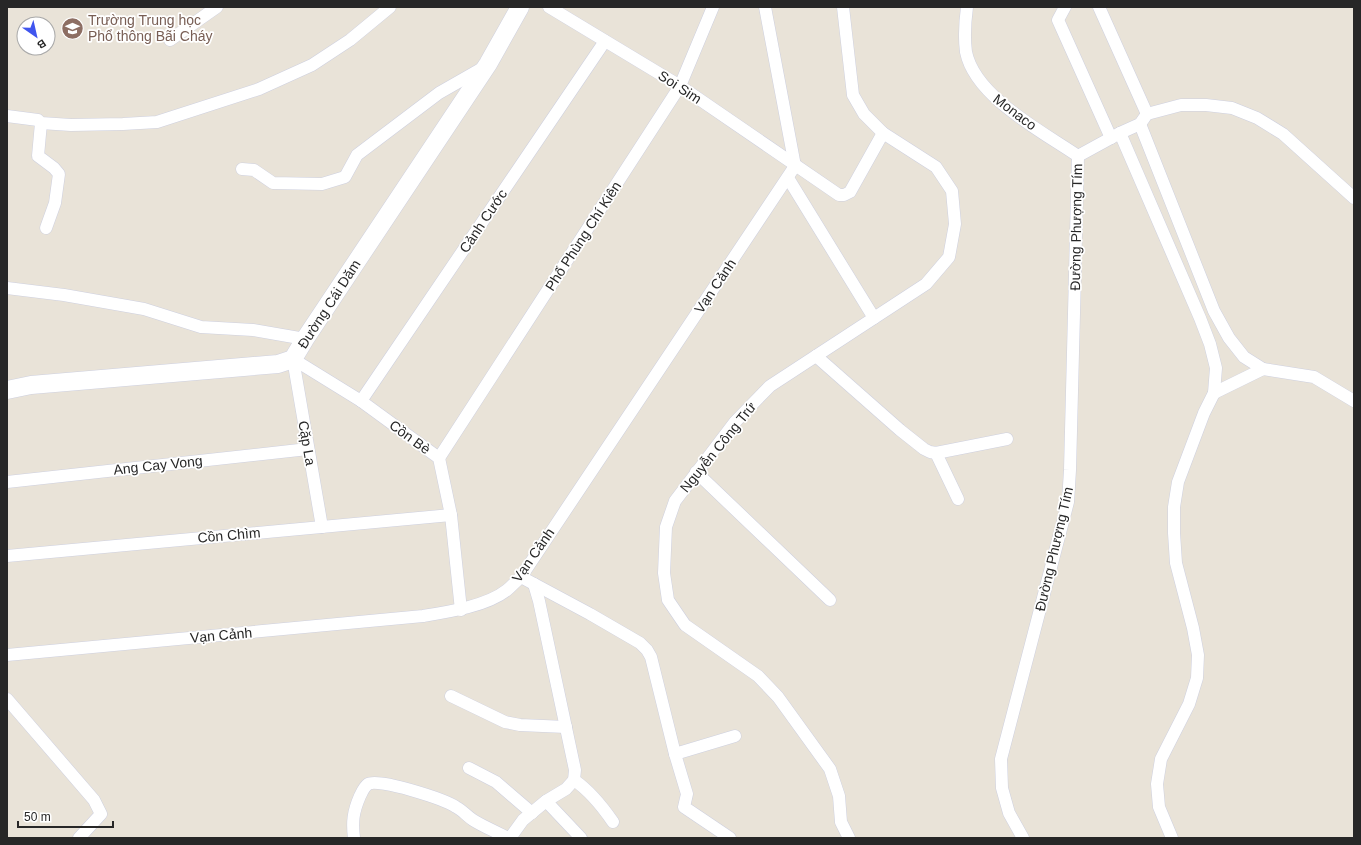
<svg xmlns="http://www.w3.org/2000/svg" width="1361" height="845" font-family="Arial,sans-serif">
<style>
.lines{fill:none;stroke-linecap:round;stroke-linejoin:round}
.street-casing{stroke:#ced0df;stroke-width:13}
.secondary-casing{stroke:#ced0df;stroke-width:19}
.street{stroke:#fff;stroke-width:12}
.secondary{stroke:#fff;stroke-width:18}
.labels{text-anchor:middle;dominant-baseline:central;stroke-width:3.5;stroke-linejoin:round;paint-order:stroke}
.education-label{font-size:14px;fill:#785e54;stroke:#fff;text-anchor:start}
.street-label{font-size:14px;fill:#272727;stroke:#fff}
</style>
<rect width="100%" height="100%" fill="#e9e3d8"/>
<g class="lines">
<defs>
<g id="street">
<polyline points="549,7 680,86 839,195 844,195 850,192 883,133"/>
<polyline points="765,7 795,166"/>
<polyline points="843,7 853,95 864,114 883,133 936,167 952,191 955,224 949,257 926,284 770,386 735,422 675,501 666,527 664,573 668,600 685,625 758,676 778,697 830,769 839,796 841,822 849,838"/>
<path d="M967,7C965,22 964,37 966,52C975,97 1043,132 1078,156"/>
<polyline points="1065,7 1058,20 1111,138"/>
<polyline points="1099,7 1147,114"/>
<polyline points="170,40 217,7"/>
<polyline points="7,116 38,120 41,123 71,125 123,124 157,122 259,89 312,65 350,40 390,7"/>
<polyline points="41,123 38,156 54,168 59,174 55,203 46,228"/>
<polyline points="1140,124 1214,311 1229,338 1244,357 1263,369 1314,377 1354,401"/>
<polyline points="1120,133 1200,318 1210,344 1216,368 1214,393 1204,413 1178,482 1174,507 1174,533 1176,563 1193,628 1198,655 1197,678 1189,704 1161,759 1157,784 1159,807 1172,838"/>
<polyline points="1078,156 1120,133 1140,124 1147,114 1181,105 1206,105 1232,108 1257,118 1283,134 1354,198"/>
<polyline points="242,169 254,170 273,183 322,184 345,177 357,155 439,93 481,69"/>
<polyline points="788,178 874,318"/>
<polyline points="7,288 64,295 144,309 201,327 253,330 305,339"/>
<polyline points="816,356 900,430 924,449 930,452 936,453 1007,439"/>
<polyline points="293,359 361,401 439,458 451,515 461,610"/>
<polyline points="293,359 322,527"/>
<polyline points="1214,393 1263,369"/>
<polyline points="361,401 605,41"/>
<polyline points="936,453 958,499"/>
<polyline points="439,458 680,86 713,7"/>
<polyline points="696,472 830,600"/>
<polyline points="7,482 308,449"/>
<polyline points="7,556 451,515"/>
<polyline points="521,577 590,614 640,643 647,650 651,657 675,754 687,794 684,807 730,838"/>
<path d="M7,655L423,616C448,612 487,606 507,590C512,586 516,581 521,577L795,166"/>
<polyline points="451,696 505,722 520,725 566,727"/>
<polyline points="7,699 94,800 101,814 79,838"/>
<polyline points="675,754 735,736"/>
<polyline points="469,768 496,782 532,813"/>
<path d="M574,780C590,791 602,806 613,822"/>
<polyline points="546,801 581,838"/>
<path d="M354,838C352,822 353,812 360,796C362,792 364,787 368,784C379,778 444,799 456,807C462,810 467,816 473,820C484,827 497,832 508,838"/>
<polyline points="510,838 523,820 546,801 566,789 574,780 575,770 539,601 534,584"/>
<polyline points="1023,838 1009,813 1002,788 1001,759 1068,502 1070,470 1078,156"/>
</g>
<polyline id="secondary" points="7,390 31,385 278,364 293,359 305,339 488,64 520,7"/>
</defs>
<!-- street casing -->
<use href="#street" class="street-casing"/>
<!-- secondary casing -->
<use href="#secondary" class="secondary-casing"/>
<!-- street -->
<use href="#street" class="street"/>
<!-- secondary -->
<use href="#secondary" class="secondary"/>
</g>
<!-- icons -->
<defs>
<symbol id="school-disc" viewBox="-11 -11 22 22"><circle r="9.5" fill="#8d6e63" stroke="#fff"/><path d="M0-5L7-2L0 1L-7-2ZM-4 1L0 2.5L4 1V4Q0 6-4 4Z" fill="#fff"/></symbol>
</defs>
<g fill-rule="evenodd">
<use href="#school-disc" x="60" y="16" width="25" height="25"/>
</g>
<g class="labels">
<!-- education labels -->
<g class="education-label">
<text x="88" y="20">Trường Trung học<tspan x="88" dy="16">Phổ thông Bãi Cháy</tspan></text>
</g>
<!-- street labels -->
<g class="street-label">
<text transform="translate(680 87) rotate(33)">Soi Sim</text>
<text transform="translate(1015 112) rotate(37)">Monaco</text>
<text transform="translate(483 221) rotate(-56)">Cảnh Cước</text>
<text transform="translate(1076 227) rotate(-89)">Đường Phượng Tím</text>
<text transform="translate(583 236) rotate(-57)">Phố Phùng Chí Kiên</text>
<text transform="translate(715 286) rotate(-56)">Vạn Cảnh</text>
<text transform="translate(329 304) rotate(-57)">Đường Cái Dăm</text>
<text transform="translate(410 437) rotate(36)">Cồn Bè</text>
<text transform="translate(307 443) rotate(80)">Cặp La</text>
<text transform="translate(718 447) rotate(-51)">Nguyễn Công Trứ</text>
<text transform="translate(158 465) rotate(-6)">Ang Cay Vong</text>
<text transform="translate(229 535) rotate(-5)">Cồn Chìm</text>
<text transform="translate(1054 549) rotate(-77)">Đường Phượng Tím</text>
<text transform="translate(533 555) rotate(-55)">Vạn Cảnh</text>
<text transform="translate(221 635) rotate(-5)">Vạn Cảnh</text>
</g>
</g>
<!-- border -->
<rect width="1361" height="845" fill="none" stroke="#272727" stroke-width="16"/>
<!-- north arrow -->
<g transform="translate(36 36) rotate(146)"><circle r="19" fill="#ffffff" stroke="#a9a9a9"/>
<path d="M0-3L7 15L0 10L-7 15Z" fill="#4055ee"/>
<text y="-6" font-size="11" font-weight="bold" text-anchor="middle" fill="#272727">B</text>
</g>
<!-- scale -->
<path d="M18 821v6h95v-6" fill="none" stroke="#272727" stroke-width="2"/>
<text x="24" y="821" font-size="12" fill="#272727" stroke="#ffffff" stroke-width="3" paint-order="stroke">50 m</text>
</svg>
